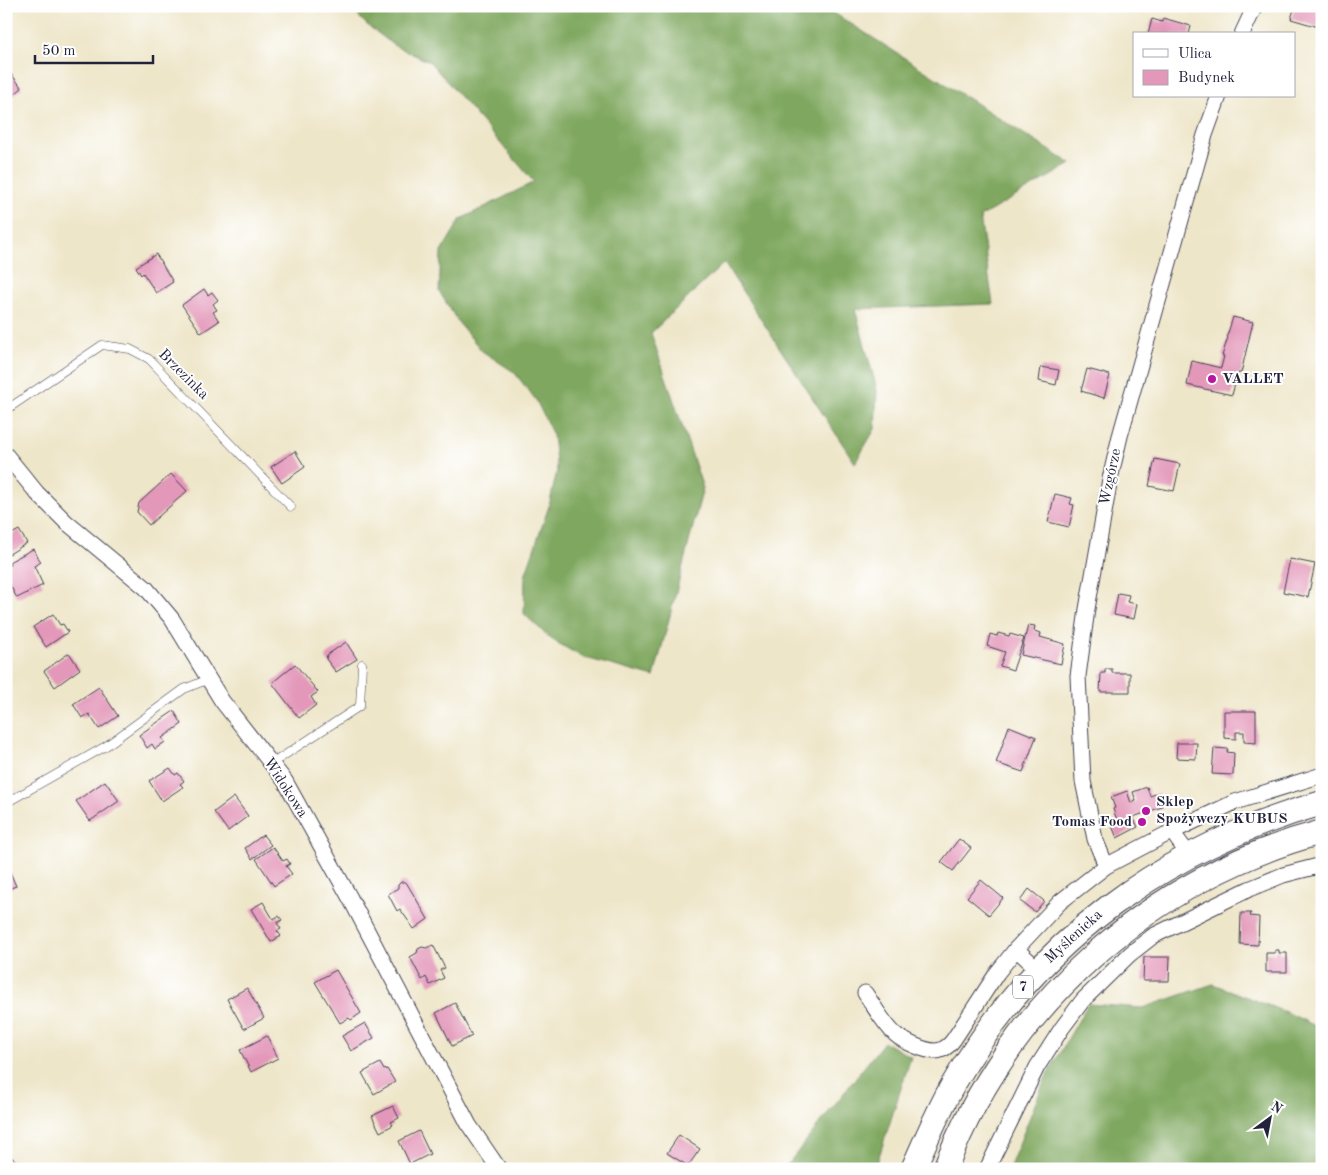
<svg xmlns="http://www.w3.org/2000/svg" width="1328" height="1175" font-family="'Old Standard TT',serif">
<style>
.forest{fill:#7fa75e;stroke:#50644c}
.building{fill:#e397b9}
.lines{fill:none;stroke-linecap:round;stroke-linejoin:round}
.service-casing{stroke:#413f50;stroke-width:9}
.minor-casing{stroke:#413f50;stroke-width:17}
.trunk-casing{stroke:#413f50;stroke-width:26}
.service{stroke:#fff;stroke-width:8}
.minor{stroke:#fff;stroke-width:15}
.trunk{stroke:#fff;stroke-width:24}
.poi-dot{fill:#b5179e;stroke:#fff;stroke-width:2}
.labels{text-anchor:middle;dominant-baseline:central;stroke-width:4;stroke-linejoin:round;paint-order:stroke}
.shield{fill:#fff;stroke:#646476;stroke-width:1}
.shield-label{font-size:14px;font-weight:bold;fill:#22223b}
.street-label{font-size:15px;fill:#22223b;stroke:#fff}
.poi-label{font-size:15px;font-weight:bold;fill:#22223b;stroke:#fff;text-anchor:start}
</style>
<rect width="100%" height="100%" fill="#fff"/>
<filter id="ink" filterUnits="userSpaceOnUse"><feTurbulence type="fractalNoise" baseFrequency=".02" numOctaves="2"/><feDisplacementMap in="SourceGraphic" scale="10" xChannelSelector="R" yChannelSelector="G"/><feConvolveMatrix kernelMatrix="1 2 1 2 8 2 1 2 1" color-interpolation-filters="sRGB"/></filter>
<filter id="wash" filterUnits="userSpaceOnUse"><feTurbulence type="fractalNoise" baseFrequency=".0096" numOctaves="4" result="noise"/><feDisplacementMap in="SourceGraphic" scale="20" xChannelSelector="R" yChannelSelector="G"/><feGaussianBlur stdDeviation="1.12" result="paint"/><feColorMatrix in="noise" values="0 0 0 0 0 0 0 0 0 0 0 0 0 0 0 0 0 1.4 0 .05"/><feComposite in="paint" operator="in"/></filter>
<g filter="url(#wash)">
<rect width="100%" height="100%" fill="#eee6c9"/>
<!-- forest -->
<g class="forest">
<polygon points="348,6 823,6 1071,164 980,217 993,304 855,309 877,390 875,429 855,463 724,263 651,333 703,488 654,677 582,657 551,639 524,614 525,576 549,506 557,471 553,435 536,400 514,372 482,351 458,322 439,291 441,252 461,219 534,182 430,62 395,46 366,24"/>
<polygon points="1213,984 1288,1013 1322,1029 1322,1169 1009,1169 1046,1077 1088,1004 1143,1008"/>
<polygon points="884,1042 911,1057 875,1169 784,1169"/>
</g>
<g id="blocks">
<!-- building -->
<g class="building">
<polygon points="1295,6 1319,6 1318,12 1322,13 1322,28 1291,19"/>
<polygon points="1163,18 1191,26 1189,34 1148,34 1152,19 1162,22"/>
<polygon points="8,70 22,88 6,101 6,72"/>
<polygon points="156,254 173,282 156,293 143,273 141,275 136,267"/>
<polygon points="204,289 208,295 212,292 218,300 213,304 217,310 213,312 219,321 201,333 182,305"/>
<polygon points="1233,317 1253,322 1241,373 1238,373 1232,395 1187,385 1192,361 1221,368 1224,356 1222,356 1228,337 1227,336"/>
<polygon points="1041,367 1059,370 1056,385 1039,381"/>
<polygon points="1087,369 1110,375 1104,398 1081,391"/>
<polygon points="295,451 305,467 282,483 271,467"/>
<polygon points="1155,459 1180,464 1174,491 1149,486"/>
<polygon points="171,474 187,491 149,525 137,512 139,503"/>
<polygon points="1055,494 1072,498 1070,504 1074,505 1069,527 1048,522"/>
<polygon points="19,530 27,543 6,556 6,537"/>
<polygon points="33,549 41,562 34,566 43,585 17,598 6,578 6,567 10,565 9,562"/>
<polygon points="1290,559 1315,564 1308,597 1283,592"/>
<polygon points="1118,593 1129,595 1127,602 1137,604 1134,619 1114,615"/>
<polygon points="53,614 60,625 63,624 68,632 46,647 33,627"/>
<polygon points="1028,625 1035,626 1034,631 1041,633 1040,637 1065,644 1061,664 1021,655"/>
<polygon points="998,633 1009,636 1010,634 1024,638 1013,670 1000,666 1005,652 987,646 990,634 997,636"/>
<polygon points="346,642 357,659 336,672 326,659 327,655"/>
<polygon points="69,653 80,669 55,687 44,671"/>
<polygon points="295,664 318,692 311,697 316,705 299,718 272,683"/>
<polygon points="1105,669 1112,669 1112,673 1130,673 1130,692 1100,692 1101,673 1105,673"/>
<polygon points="99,687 118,716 99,729 89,714 82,718 73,704"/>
<polygon points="174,711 182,724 162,738 165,742 155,749 152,744 147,748 139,735"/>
<polygon points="1224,711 1256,711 1256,743 1244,742 1244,732 1236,732 1236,739 1224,738"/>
<polygon points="1009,726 1036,737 1023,772 996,763"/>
<polygon points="1177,743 1197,743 1196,759 1176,758"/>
<polygon points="1214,748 1228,749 1227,752 1234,753 1233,775 1212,774"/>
<polygon points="170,768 175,775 178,773 184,781 180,784 183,787 162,801 149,781"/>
<polygon points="105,781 119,801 90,821 76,801"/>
<polygon points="1147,787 1150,796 1158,793 1162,807 1133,817 1138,827 1117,838 1112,826 1118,823 1113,809 1115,808 1111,797 1127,791 1131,803 1136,801 1133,792"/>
<polygon points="234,797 248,816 228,831 214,812"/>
<polygon points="263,835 271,845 252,859 245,848"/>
<polygon points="959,839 971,848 953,871 941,862"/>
<polygon points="273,847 283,861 287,859 290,864 286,866 292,874 274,886 256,859"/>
<polygon points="6,863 16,886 6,890"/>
<polygon points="981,880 1003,898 989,915 967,897"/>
<polygon points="401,882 406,882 428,919 414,929 400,909 397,911 388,894 398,888 398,885"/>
<polygon points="1029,889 1044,901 1035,912 1020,901"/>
<polygon points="263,902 273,919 279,916 282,920 277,923 281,929 277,931 281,936 271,942 251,909"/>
<polygon points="1241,913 1251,913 1250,916 1259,917 1258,945 1240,944"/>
<polygon points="433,945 445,968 440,970 444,978 430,985 426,977 422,980 410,957 417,953 418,949 422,947 426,948"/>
<polygon points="1275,950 1279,950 1279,953 1287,953 1287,972 1266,972 1266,953 1275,953"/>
<polygon points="1144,957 1170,957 1169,981 1143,981"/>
<polygon points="336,970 361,1013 351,1020 349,1018 340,1023 315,982"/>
<polygon points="247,988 264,1018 244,1029 227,999"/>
<polygon points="455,1003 472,1036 452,1046 436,1013"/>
<polygon points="365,1023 374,1038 351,1051 342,1036"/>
<polygon points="267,1036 278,1058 251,1072 240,1050"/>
<polygon points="380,1063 384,1070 387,1069 395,1082 374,1094 362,1073"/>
<polygon points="393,1106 399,1118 391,1122 393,1125 380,1132 372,1116"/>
<polygon points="419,1131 430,1154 410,1164 399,1141"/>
<polygon points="679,1135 700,1149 688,1166 667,1153"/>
</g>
</g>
</g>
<g filter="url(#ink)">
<use href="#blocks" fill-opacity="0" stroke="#413f50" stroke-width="1"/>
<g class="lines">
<defs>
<g id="service">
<polyline points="6,410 102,345 130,349 149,359 291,507"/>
<polyline points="271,764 360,706 362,664"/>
<polyline points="6,803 106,746 184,689 209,679"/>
<polyline points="6,1158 19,1169"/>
</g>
<g id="minor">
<polyline points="1242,34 1255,6"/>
<polyline points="6,455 37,493 66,522 146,588 172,619 222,701 285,781 350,898 469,1125 499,1169"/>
<polyline points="1172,832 1189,855"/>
<polyline points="1106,866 1095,839 1083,781 1078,676 1087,609 1110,479 1120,436 1205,135 1219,96"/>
<polyline points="1039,970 1016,949 1060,902 1106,866 1165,835 1235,802 1322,775"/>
<path d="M865,993C874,1006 883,1023 895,1034C903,1041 924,1051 935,1051C943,1051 949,1046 954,1039L997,973L1016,949"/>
<polyline points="987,1169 1037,1067 1062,1028 1083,1000 1130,954 1153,936 1249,889 1283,875 1322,865"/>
</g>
<g id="trunk">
<path d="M913,1169C926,1140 938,1111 954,1083C1037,940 1164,848 1322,803"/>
<path d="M945,1169C1008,1004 1152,877 1322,832"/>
</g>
</defs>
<!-- service casing -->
<use href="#service" class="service-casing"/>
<!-- minor casing -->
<use href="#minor" class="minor-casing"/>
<!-- trunk casing -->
<use href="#trunk" class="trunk-casing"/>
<!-- service -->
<use href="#service" class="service"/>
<!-- minor -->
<use href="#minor" class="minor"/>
<!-- trunk -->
<use href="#trunk" class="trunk"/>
</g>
</g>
<!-- markers -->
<g class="poi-dot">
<circle cx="1212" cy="379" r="5"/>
<circle cx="1146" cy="811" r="5"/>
<circle cx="1142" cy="822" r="5"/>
</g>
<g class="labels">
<!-- shield labels -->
<rect class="shield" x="1013" y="975.5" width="20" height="23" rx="4"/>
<g class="shield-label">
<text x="1023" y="987">7</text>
</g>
<!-- street labels -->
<g class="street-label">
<text transform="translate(183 375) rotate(45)">Brzezinka</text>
<text transform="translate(1111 477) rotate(-78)">Wzgórze</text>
<text transform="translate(285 788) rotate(57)">Widokowa</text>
<text transform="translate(1074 937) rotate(-42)">Myślenicka</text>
</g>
<!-- poi labels -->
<g class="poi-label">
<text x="1222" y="379">VALLET</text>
<text x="1156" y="802">Sklep<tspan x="1156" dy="17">Spożywczy KUBUS</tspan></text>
<text x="1132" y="822" text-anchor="end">Tomas Food</text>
</g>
</g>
<!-- margin -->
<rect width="1328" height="1175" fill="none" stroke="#fff" stroke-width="25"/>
<!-- legend -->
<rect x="1133" y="32" width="162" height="65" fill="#ffffff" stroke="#a7a7b1"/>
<rect x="1143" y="49" width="25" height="8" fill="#ffffff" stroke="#a7a7b1"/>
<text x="1178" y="58" font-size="15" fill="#22223b">Ulica</text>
<rect x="1143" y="70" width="25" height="15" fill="#e397b9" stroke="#a7a7b1"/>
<text x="1178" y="82" font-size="15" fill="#22223b">Budynek</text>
<!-- north arrow -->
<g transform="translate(1270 1118) rotate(32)" stroke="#ffffff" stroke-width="4" paint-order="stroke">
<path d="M0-4L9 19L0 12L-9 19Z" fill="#22223b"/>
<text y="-8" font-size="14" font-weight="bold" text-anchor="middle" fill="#22223b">N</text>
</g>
<!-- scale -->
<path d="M35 55v8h118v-8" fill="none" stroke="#22223b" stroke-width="2.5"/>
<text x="42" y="55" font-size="15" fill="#22223b" stroke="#ffffff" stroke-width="4" paint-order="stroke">50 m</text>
</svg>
